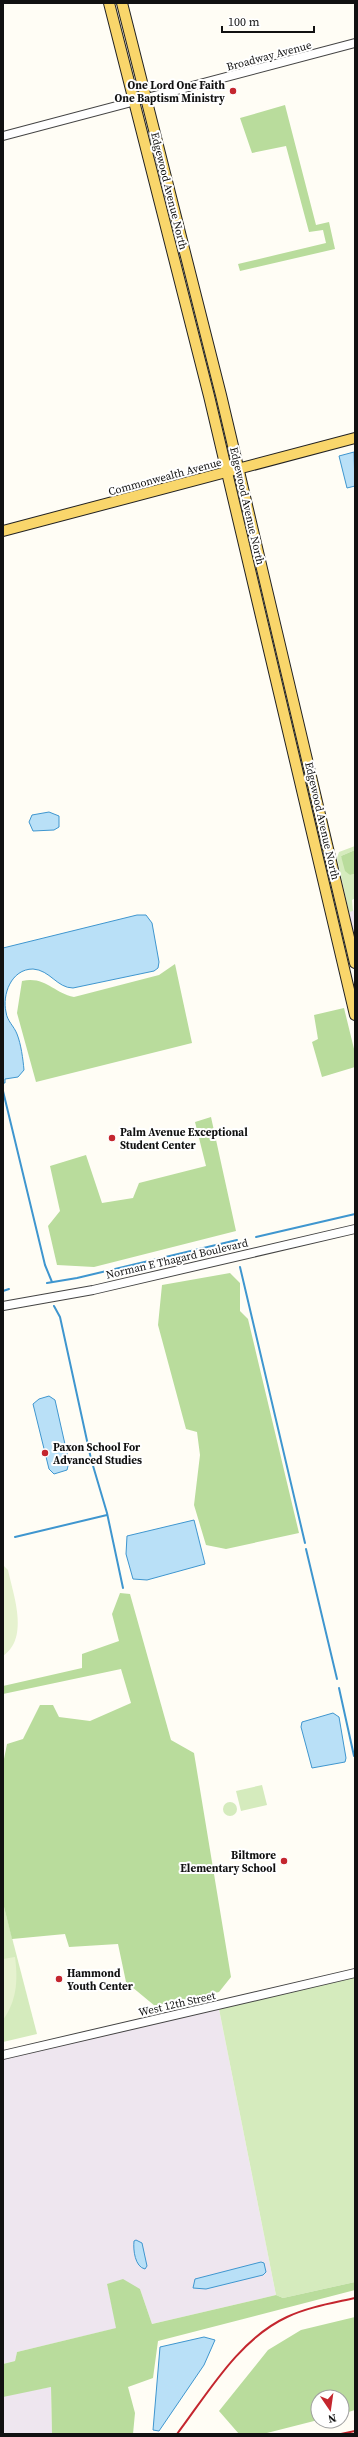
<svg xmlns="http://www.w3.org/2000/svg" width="358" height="2437" font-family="'Source Serif 4',serif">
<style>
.industrial{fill:#eee6ef}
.green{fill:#d5ebbd}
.forest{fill:#b9dc9c}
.pitch{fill:#e6f2cf}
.water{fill:#b9e0f7;stroke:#3f96cf}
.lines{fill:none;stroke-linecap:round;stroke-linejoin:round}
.stream{stroke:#3f96cf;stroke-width:2}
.minor-casing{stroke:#444;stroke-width:10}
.major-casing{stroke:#222;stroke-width:12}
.minor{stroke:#fff;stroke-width:8}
.major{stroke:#f9d66b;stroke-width:10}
.rail{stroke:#c4262e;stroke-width:2}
.poi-dot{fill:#c4262e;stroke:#fff;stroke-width:1.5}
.labels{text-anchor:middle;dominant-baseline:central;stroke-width:4;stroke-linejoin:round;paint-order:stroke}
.street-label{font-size:11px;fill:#111;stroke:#fff}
.poi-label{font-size:11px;font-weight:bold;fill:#111;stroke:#fff;text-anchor:start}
</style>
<rect width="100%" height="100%" fill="#fffdf5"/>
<!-- industrial -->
<g class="industrial">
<polygon points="355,910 355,941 348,912"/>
<polygon points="219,2009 276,2295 152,2324 140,2289 107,2284 117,2328 17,2352 15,2361 3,2364 3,2059"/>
<polygon points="51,2387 52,2434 3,2434 3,2395"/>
</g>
<!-- green -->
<g class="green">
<polygon points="355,846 355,850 341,856 350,875 355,874 355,898 352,900 353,911 349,912 337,858 339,852"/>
<polygon points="262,1785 267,1805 241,1811 236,1791"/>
<circle cx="230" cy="1809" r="7"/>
<polygon points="3,1903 37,2034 3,2042"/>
<polygon points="355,1977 355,2282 283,2298 276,2295 219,2009"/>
</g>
<!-- forest -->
<g class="forest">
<polygon points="285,105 316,225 329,222 335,249 240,271 238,264 326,243 323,230 309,232 286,146 252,153 240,118"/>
<polygon points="355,850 355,874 350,875 345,871 341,856"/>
<path d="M175,964L192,1043L36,1082L17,1013L22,981C46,976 53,993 74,997L159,975Z"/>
<polygon points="344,1008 355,1053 355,1067 322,1077 312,1042 318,1039 314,1015"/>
<polygon points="211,1117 236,1231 94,1267 57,1265 48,1226 60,1211 50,1166 86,1155 102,1203 133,1198 139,1183 206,1166 195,1122"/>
<polygon points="230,1273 240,1283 240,1311 248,1319 299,1533 226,1549 206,1545 194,1505 200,1455 197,1432 186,1429 158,1325 162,1285"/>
<polygon points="120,1593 130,1594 171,1740 194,1753 231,1977 219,1992 155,2006 126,1982 118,1944 69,1947 65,1934 12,1939 3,1903 3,1764 7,1744 23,1739 40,1705 53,1705 59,1717 90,1721 131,1703 121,1669 3,1694 3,1686 82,1668 82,1654 119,1641 112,1614"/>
<polygon points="123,2279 140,2289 152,2324 276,2295 283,2298 355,2282 355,2290 158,2341 153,2378 128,2387 135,2413 133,2434 52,2434 51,2387 3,2397 3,2364 15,2361 17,2352 116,2328 107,2284"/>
<polygon points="355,2317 355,2410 342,2414 342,2397 318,2397 318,2420 263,2434 239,2434 219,2411 268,2350 301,2330"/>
</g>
<!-- pitch -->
<g class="pitch">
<path d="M3,1565L8,1570C13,1594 30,1638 3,1656Z"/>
<path d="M15,1957C18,1980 17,2000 3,2020V1959Z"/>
</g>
<!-- water -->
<g class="water">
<polygon points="354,452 355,486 347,488 339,456"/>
<polygon points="49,812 59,816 59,827 54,830 33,831 29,822 32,815"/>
<path d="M137,915H146L152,923L159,962L158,968L154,971L73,988C57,988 50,970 33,969C11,969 2,995 6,1012C7,1021 14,1026 17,1034C21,1044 23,1059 24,1070L18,1077L5,1079V1083H3V948Z"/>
<polygon points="49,1396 55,1400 69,1462 67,1470 54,1474 49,1469 33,1404 39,1399"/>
<polygon points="194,1520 205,1564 147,1580 133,1579 126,1554 127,1536"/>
<polygon points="333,1713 339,1717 346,1758 345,1762 312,1768 301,1727 302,1722"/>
<path d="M136,2240L142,2243L147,2266L145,2269C135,2267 133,2250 134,2241Z"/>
<polygon points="261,2262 264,2263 266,2272 263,2275 206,2289 193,2288 195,2279"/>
<polygon points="204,2337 215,2340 204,2365 159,2431 153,2430 160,2347"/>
</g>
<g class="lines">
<!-- stream -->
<g class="stream">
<polyline points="3,1091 45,1265 52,1282"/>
<polyline points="256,1237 355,1214"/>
<polyline points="240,1267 305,1543"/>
<polyline points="47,1283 77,1278 237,1240"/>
<polyline points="3,1291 9,1289"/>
<polyline points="54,1306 60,1317 91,1459 107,1513 123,1588"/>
<polyline points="15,1537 107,1515"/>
<polyline points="306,1549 337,1679"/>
<polyline points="339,1688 354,1756"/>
</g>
<defs>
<g id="minor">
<polyline points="3,136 355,43"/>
<polyline points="3,1306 93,1290 355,1229"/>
<polyline points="3,2055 355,1973"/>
</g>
<g id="major">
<polyline points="109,3 209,396 355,1015"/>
<polyline points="122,3 221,395 355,963"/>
<polyline points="3,531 355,438"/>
</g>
</defs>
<!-- minor casing -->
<use href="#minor" class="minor-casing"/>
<!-- major casing -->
<use href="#major" class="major-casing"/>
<!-- minor -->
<use href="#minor" class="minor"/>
<!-- major -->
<use href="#major" class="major"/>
<!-- rail -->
<g class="rail">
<path d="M177,2434C208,2393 239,2339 287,2317C308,2307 333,2303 355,2298"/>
<polyline points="341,2434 355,2431"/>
</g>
</g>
<!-- markers -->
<g class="poi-dot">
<circle cx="233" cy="91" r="4"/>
<circle cx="112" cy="1138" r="4"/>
<circle cx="45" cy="1453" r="4"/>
<circle cx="284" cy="1861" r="4"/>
<circle cx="59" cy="1979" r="4"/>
</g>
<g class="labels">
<!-- street labels -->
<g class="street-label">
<text transform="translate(269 56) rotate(-15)">Broadway Avenue</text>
<text transform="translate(169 191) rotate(76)">Edgewood Avenue North</text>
<text transform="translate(165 477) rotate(-15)">Commonwealth Avenue</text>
<text transform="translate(247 506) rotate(77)">Edgewood Avenue North</text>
<text transform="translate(322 821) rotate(77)">Edgewood Avenue North</text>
<text transform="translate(177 1259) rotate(-13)">Norman E Thagard Boulevard</text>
<text transform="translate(177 2004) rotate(-13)">West 12th Street</text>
</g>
<!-- poi labels -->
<g class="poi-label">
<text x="225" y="85" text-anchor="end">One Lord One Faith<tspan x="225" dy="13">One Baptism Ministry</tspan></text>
<text x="120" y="1132">Palm Avenue Exceptional<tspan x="120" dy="13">Student Center</tspan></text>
<text x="53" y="1447">Paxon School For<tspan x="53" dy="13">Advanced Studies</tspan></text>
<text x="276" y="1855" text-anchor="end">Biltmore<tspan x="276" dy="13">Elementary School</tspan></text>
<text x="67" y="1973">Hammond<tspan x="67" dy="13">Youth Center</tspan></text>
</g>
</g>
<!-- border -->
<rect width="358" height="2437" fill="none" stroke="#111111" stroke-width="8"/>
<!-- north arrow -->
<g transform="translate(330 2409) rotate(167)"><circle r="19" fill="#ffffff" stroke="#a0a0a0"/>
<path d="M0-3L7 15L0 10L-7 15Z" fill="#c4262e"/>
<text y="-6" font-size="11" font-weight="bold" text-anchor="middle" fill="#111111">N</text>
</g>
<!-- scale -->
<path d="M222 26v6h92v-6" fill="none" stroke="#111111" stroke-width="2"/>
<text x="228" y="26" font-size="12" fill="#111111" stroke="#ffffff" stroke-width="3" paint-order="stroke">100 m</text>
</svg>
